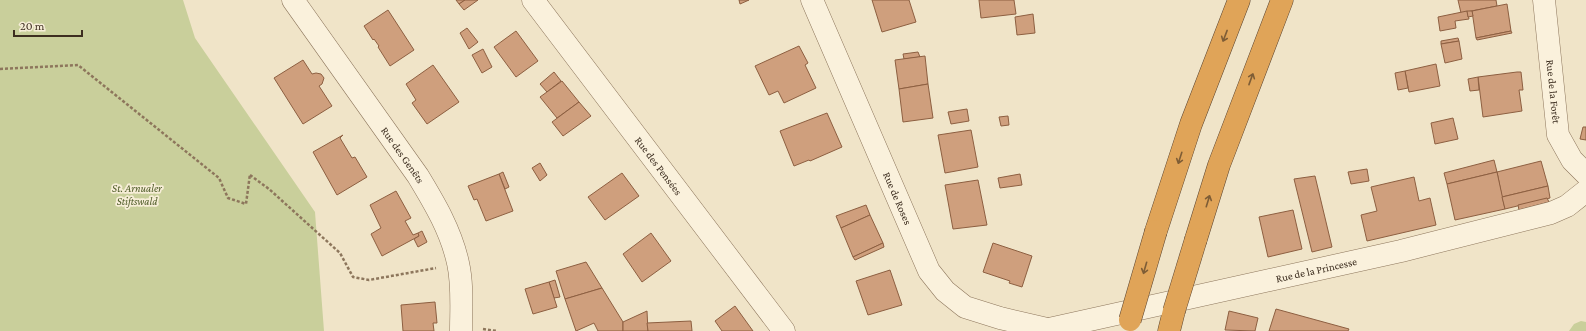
<svg xmlns="http://www.w3.org/2000/svg" width="1586" height="331" font-family="'Crimson Pro',serif">
<style>
.green{fill:#c9cf9b}
.building{fill:#cf9f7d;stroke:#8d5f41}
.lines{fill:none;stroke-linecap:round;stroke-linejoin:round}
.minor-casing{stroke:#8d765c;stroke-width:23}
.highway-casing{stroke:#5b4430;stroke-width:23}
.path{stroke:#8d765c;stroke-width:2.5;stroke-dasharray:3 2;stroke-linecap:butt}
.minor{stroke:#faf1dc;stroke-width:22}
.highway{stroke:#e0a458;stroke-width:22}
.highway-bridge-casing{stroke:#5b4430;stroke-width:23;stroke-linecap:butt}
.highway-bridge{stroke:#e0a458;stroke-width:22}
.oneway{stroke:#7e5d36}
.labels{text-anchor:middle;dominant-baseline:central;stroke-width:3.5;stroke-linejoin:round;paint-order:stroke}
.street-label{font-size:11px;fill:#3d2e20;stroke:#f7eed8}
.park-label{font-size:11px;font-style:italic;fill:#4d5a26;stroke:#f7eed8}
</style>
<rect width="100%" height="100%" fill="#f0e4c8"/>
<!-- green -->
<g class="green">
<polygon points="0,0 183,0 195,38 315,212 324,331 0,331"/>
<polygon points="1581,321 1586,322 1586,331 1569,331 1574,324"/>
</g>
<!-- building -->
<g class="building">
<polygon points="456,0 465,0 459,4"/>
<polygon points="465,0 478,0 464,10 459,4"/>
<polygon points="739,0 749,0 740,4"/>
<polygon points="872,0 909,0 916,22 882,32"/>
<polygon points="979,0 1014,0 1016,14 981,18"/>
<polygon points="1458,0 1496,0 1497,6 1461,13"/>
<polygon points="1507,4 1511,31 1476,38 1472,11"/>
<polygon points="388,10 414,50 390,66 378,47 379,46 374,39 373,40 364,26"/>
<polygon points="1467,11 1469,19 1455,21 1456,28 1440,31 1438,17"/>
<polygon points="1467,11 1472,11 1473,16 1468,17"/>
<polygon points="1033,14 1035,33 1017,35 1015,17"/>
<polygon points="467,28 478,42 469,49 460,33"/>
<polygon points="516,31 538,61 516,77 494,47"/>
<polygon points="1511,31 1512,33 1477,40 1476,38"/>
<polygon points="1458,38 1459,41 1441,44 1441,41"/>
<polygon points="1459,41 1462,59 1445,63 1441,44"/>
<polygon points="799,46 808,63 805,65 816,88 784,103 778,91 769,95 755,66"/>
<polygon points="483,49 492,67 482,73 472,55"/>
<polygon points="918,52 920,57 904,59 903,54"/>
<polygon points="925,56 928,84 899,89 895,60"/>
<polygon points="303,60 312,74 316,73 321,74 324,78 322,84 319,86 332,106 303,124 274,78"/>
<polygon points="1436,64 1440,86 1409,92 1405,71"/>
<polygon points="433,65 459,102 427,124 412,103 416,100 406,84"/>
<polygon points="1405,71 1408,88 1398,90 1395,73"/>
<polygon points="554,72 561,81 547,92 540,84"/>
<polygon points="1517,72 1521,72 1523,90 1519,90 1522,111 1483,117 1478,77"/>
<polygon points="1478,77 1479,90 1470,91 1468,79"/>
<polygon points="562,81 579,102 557,118 540,97"/>
<polygon points="928,84 933,118 903,122 899,89"/>
<polygon points="579,102 591,116 563,136 552,122"/>
<polygon points="967,109 969,121 951,124 948,112"/>
<polygon points="827,113 842,147 810,161 809,160 794,166 780,131"/>
<polygon points="1008,116 1009,125 1001,126 999,117"/>
<polygon points="1453,118 1458,139 1435,144 1431,123"/>
<polygon points="1583,127 1586,127 1586,140 1580,139"/>
<polygon points="971,130 978,167 945,173 938,135"/>
<polygon points="343,135 340,138 352,158 355,157 367,177 337,195 313,152"/>
<polygon points="1494,160 1497,172 1447,184 1444,173"/>
<polygon points="1541,161 1548,186 1502,197 1497,172"/>
<polygon points="540,163 547,175 540,181 532,168"/>
<polygon points="1367,169 1369,181 1351,184 1348,172"/>
<polygon points="503,172 509,187 505,189 499,174"/>
<polygon points="1497,172 1505,209 1455,220 1447,184"/>
<polygon points="622,173 639,196 605,220 588,197"/>
<polygon points="499,174 513,211 486,221 477,199 474,200 468,186"/>
<polygon points="1020,174 1022,185 1000,188 998,178"/>
<polygon points="1315,176 1332,247 1312,252 1294,179"/>
<polygon points="1414,177 1419,201 1430,198 1436,225 1367,241 1361,215 1377,211 1371,187"/>
<polygon points="978,180 987,225 953,229 945,185"/>
<polygon points="1548,186 1550,198 1505,209 1502,197"/>
<polygon points="396,191 411,218 405,221 413,235 418,233 419,236 382,256 371,234 381,228 370,205"/>
<polygon points="1547,198 1549,202 1519,210 1518,205"/>
<polygon points="866,205 870,215 841,228 836,216"/>
<polygon points="1293,210 1302,249 1268,257 1259,217"/>
<polygon points="870,215 883,243 853,257 841,228"/>
<polygon points="422,231 427,242 418,247 414,239 419,236 418,233"/>
<polygon points="651,233 671,261 642,282 623,254"/>
<polygon points="883,243 884,247 855,260 853,257"/>
<polygon points="993,243 1032,256 1022,287 1009,283 1010,281 983,272"/>
<polygon points="586,262 602,288 565,299 556,271"/>
<polygon points="890,270 902,305 868,315 856,281"/>
<polygon points="555,280 560,297 554,298 549,282"/>
<polygon points="549,282 557,307 533,314 525,289"/>
<polygon points="602,288 623,322 623,331 598,331 594,323 576,331 565,299"/>
<polygon points="435,302 437,323 433,323 434,331 403,331 401,305"/>
<polygon points="735,306 753,331 722,331 715,321"/>
<polygon points="1276,309 1349,329 1348,331 1269,331"/>
<polygon points="647,311 648,331 623,331 623,322"/>
<polygon points="1229,311 1258,318 1255,331 1225,330"/>
<polygon points="691,321 692,331 648,331 647,323"/>
</g>
<g class="lines">
<defs>
<g id="minor">
<path id="s1" d="M293,0L418,176C435,204 451,231 458,263C463,285 461,309 461,331"/>
<path id="s2" d="M533,0L784,331"/>
<path id="s3" d="M812,0L929,271L945,291L965,307L1000,318L1047,329"/>
<path id="s4" d="M1544,0L1558,135L1572,160L1586,174"/>
<path id="s5" d="M1040,331L1401,251L1551,213L1567,206L1586,191"/>
</g>
<g id="highway">
<polyline points="1156,231 1191,124 1239,0"/>
<polyline points="1196,239 1219,165 1282,0"/>
<polyline points="1169,331 1174,311"/>
</g>
</defs>
<!-- minor casing -->
<use href="#minor" class="minor-casing"/>
<!-- highway casing -->
<use href="#highway" class="highway-casing"/>
<!-- path -->
<g class="path">
<polyline points="0,69 78,65 219,178 228,198 246,204 250,174"/>
<polyline points="250,175 269,189 340,253 353,277 369,280 436,268"/>
<polyline points="483,329 497,331"/>
</g>
<!-- minor -->
<use href="#minor" class="minor"/>
<!-- highway -->
<use href="#highway" class="highway"/>
<defs>
<g id="highway-bridge">
<polyline points="1174,311 1196,239"/>
<polyline points="1130,320 1156,231"/>
</g>
</defs>
<!-- highway-bridge casing -->
<use href="#highway-bridge" class="highway-bridge-casing"/>
<!-- highway-bridge -->
<use href="#highway-bridge" class="highway-bridge"/>
</g>
<!-- one-way arrows -->
<defs><path id="oneway-shaft" d="M-6 0H5M1.5-3L5.5 0L1.5 3" fill="none" stroke-width="1.6" stroke-linecap="round" stroke-linejoin="round"/></defs>
<g class="oneway">
<use href="#oneway-shaft" transform="translate(1225 36) rotate(111)"/>
<use href="#oneway-shaft" transform="translate(1251 79) rotate(-70)"/>
<use href="#oneway-shaft" transform="translate(1180 158) rotate(108)"/>
<use href="#oneway-shaft" transform="translate(1208 201) rotate(-73)"/>
<use href="#oneway-shaft" transform="translate(1145 268) rotate(106)"/>
</g>
<g class="labels">
<!-- street labels -->
<g class="street-label">
<text stroke="none"><textPath href="#s4" startOffset="92">Rue de la Forêt</textPath></text>
<text stroke="none"><textPath href="#s1" startOffset="190">Rue des Genêts</textPath></text>
<text stroke="none"><textPath href="#s2" startOffset="208">Rue des Pensées</textPath></text>
<text stroke="none"><textPath href="#s3" startOffset="216">Rue de Roses</textPath></text>
<text stroke="none"><textPath href="#s5" startOffset="283">Rue de la Princesse</textPath></text>
</g>
<!-- park labels -->
<g class="park-label">
<text x="137" y="188">St. Arnualer<tspan x="137" dy="13">Stiftswald</tspan></text>
</g>
</g>
<!-- scale -->
<path d="M14 30v6h68v-6" fill="none" stroke="#3d2e20" stroke-width="2"/>
<text x="20" y="30" font-size="12" fill="#3d2e20" stroke="#f7eed8" stroke-width="3" paint-order="stroke">20 m</text>
</svg>
